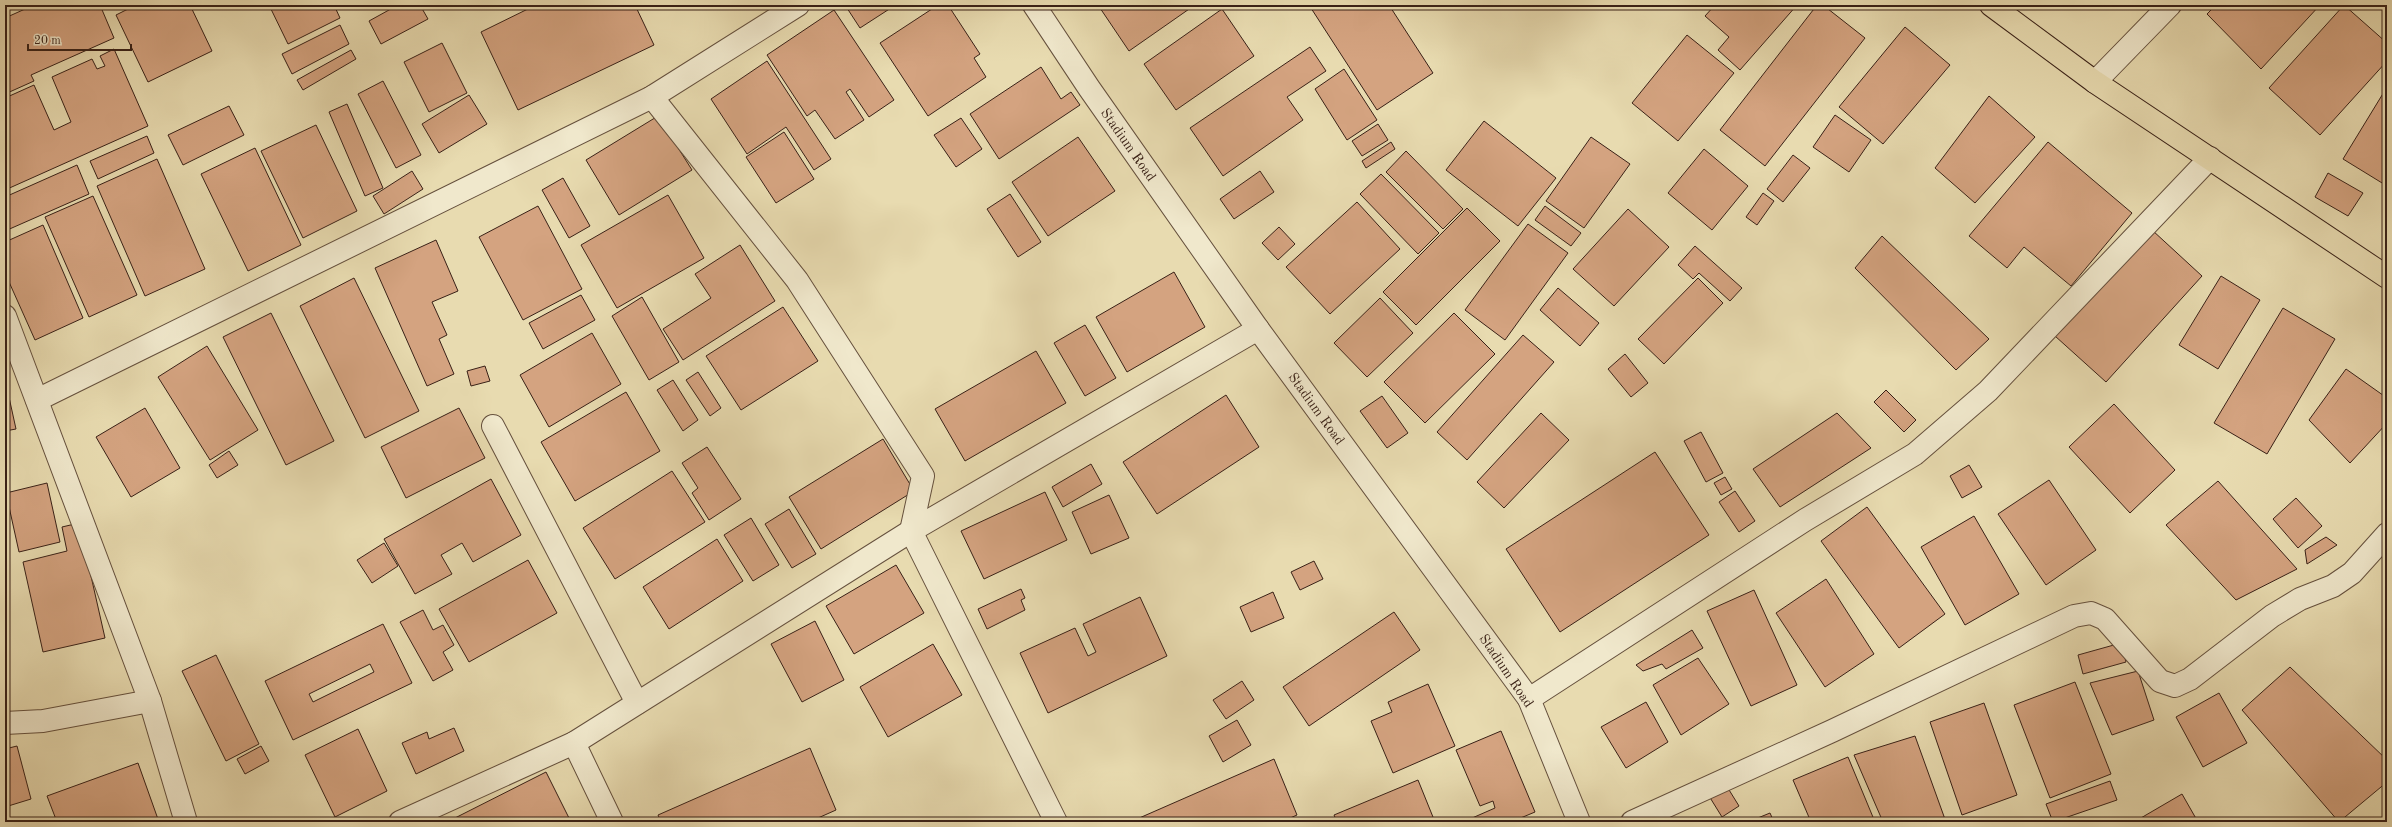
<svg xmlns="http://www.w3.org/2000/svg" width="2392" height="827" font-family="'Old Standard TT',serif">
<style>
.building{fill:#d4a380;stroke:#392117;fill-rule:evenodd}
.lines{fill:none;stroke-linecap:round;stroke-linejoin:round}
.minor-casing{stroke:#65503d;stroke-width:24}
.major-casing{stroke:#392117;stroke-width:24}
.minor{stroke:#f0e8cc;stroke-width:22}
.major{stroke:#e8dbb0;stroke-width:22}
.labels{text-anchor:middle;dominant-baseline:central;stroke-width:3.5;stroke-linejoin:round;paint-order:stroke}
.street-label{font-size:14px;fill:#392117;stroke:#f0e8cc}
</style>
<rect width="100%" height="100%" fill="#e8dbb0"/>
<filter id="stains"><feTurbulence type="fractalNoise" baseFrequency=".005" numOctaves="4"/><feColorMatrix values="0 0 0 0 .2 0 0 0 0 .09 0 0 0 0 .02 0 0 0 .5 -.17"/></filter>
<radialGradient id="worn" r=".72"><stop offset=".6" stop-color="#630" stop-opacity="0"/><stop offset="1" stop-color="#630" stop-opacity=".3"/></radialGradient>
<!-- building -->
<g class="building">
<polygon points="34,5 100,5 114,38 31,75 34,81 5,94 5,18"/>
<polygon points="136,5 190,5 212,51 148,82 116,15"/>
<polygon points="269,5 334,5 340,18 288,44"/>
<polygon points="398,5 420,5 428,19 381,44 369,21"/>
<polygon points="536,5 635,5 654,45 518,110 481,32"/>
<polygon points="845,5 894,5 894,6 860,28"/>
<polygon points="938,5 948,5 980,54 974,58 986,77 928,116 880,43"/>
<polygon points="1098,5 1190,5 1192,7 1129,51"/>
<polygon points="1309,5 1389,5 1433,73 1377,110"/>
<polygon points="1715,5 1797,5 1740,70 1718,50 1729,37 1705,16"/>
<polygon points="1817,5 1823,5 1865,38 1765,166 1720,130"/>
<polygon points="2216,5 2320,5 2261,69 2207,14"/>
<polygon points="2344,5 2387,43 2387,61 2320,135 2269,88"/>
<polygon points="1222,9 1254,56 1176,110 1144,64"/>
<polygon points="834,10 894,100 869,117 850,89 846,92 864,120 835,139 815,110 807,116 767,55"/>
<polygon points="340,25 349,44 292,74 282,54"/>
<polygon points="1905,27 1950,65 1883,144 1839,107"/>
<polygon points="1687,35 1734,73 1678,141 1632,103"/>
<polygon points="442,43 467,93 429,112 404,62"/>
<polygon points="1310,47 1326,71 1287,97 1303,120 1223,176 1190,128"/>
<polygon points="114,49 148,126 5,190 5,98 34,85 54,130 71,122 52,77 92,59 97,69 105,66 100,56"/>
<polygon points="351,50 356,59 303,90 297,80"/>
<polygon points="767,61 831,159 814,170 786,127 747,154 711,99"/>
<polygon points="1041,67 1061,99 1071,92 1080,105 999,159 970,114"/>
<polygon points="1344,69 1377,120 1347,140 1315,89"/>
<polygon points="383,81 421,155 396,168 358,94"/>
<polygon points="2387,87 2387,186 2343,159"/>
<polygon points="469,95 487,124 439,153 422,124"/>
<polygon points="1989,96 2035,137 1975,203 1935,168"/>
<polygon points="347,104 383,188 365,196 329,112"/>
<polygon points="229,106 244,135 183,165 168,135"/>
<polygon points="1835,115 1871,140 1849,172 1813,147"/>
<polygon points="658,116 692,170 619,215 586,160"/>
<polygon points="961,118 982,149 956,167 934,135"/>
<polygon points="1484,121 1556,178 1518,226 1446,170"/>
<polygon points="1378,124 1388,140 1362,156 1352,141"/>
<polygon points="316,125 357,211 303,238 261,151"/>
<polygon points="784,132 814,179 776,203 746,157"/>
<polygon points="147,136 154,153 98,179 90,161"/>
<polygon points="1078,137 1115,191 1048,236 1012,182"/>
<polygon points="1591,137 1630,164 1584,228 1546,201"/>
<polygon points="1391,142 1395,149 1366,168 1362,161"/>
<polygon points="2048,142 2132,213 2071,286 2024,247 2007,268 1969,236"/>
<polygon points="255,148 301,245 248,271 201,174"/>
<polygon points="1704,149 1748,186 1712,230 1668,193"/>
<polygon points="1406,151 1463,209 1443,229 1386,172"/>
<polygon points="1793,155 1810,168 1783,202 1767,189"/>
<polygon points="157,159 205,269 145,296 97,186"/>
<polygon points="77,165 89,194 5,231 5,197"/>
<polygon points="412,171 423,189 384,214 373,196"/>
<polygon points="1260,171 1274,192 1234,219 1220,199"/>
<polygon points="2328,173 2363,193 2348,216 2315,197"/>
<polygon points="1381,174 1439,233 1418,254 1360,194"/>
<polygon points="563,178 590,226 569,238 542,190"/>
<polygon points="1763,193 1774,201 1757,225 1746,217"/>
<polygon points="1010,194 1041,242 1018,257 987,209"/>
<polygon points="668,195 704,258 617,308 581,245"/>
<polygon points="93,196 137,295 89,317 45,217"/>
<polygon points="1357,202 1400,249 1330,314 1286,267"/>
<polygon points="538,206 582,289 523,320 479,237"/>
<polygon points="1545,206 1581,233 1571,246 1535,220"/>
<polygon points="1467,208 1500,241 1416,325 1383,292"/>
<polygon points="1628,209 1669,247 1614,306 1573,269"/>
<polygon points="1528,224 1568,253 1505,340 1465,310"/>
<polygon points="43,225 83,318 35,340 5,273 5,242"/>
<polygon points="1279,227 1295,244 1278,260 1262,243"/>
<polygon points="2152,230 2202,276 2106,382 2055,336"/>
<polygon points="1882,236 1989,339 1956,370 1855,268"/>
<polygon points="436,240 458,291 432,302 447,335 439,339 454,374 427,386 375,268"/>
<polygon points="740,245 775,301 683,360 663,329 711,298 695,274"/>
<polygon points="1695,246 1742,288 1730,301 1699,273 1693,279 1678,265"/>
<polygon points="1174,272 1205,327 1127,372 1096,317"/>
<polygon points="2221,276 2260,300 2218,369 2179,345"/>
<polygon points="354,278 419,411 365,438 300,306"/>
<polygon points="1698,278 1723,303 1664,364 1638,339"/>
<polygon points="1558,288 1599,323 1580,346 1540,310"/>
<polygon points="581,295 595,320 543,349 529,323"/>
<polygon points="642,297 679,362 649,380 612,316"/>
<polygon points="1380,298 1413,333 1367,377 1334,343"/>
<polygon points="783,307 818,361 741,410 706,356"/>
<polygon points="2283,308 2335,339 2267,454 2214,423"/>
<polygon points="271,313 334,441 286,465 223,337"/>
<polygon points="1454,313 1495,354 1425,423 1384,382"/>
<polygon points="1085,325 1116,378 1085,396 1054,343"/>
<polygon points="592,333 621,384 549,427 520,375"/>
<polygon points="1523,335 1554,362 1467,460 1437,432"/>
<polygon points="207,346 258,430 210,460 158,377"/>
<polygon points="1036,351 1066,403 965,461 935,409"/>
<polygon points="1625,354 1648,383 1631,397 1608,369"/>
<polygon points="485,366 490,381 471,386 467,371"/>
<polygon points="2346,369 2387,398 2387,423 2350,463 2309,420"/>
<polygon points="698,372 721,408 710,416 686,380"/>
<polygon points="5,379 16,429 5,431"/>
<polygon points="673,380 698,420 683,431 657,390"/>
<polygon points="1886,390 1916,420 1904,432 1874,402"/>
<polygon points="626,392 660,451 575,501 541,442"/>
<polygon points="1226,395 1259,447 1157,514 1123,462"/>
<polygon points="1382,396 1408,433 1387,448 1360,411"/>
<polygon points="2114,404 2175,470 2130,513 2069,447"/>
<polygon points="145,408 180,468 131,497 96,437"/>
<polygon points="459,408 485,458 406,498 381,447"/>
<polygon points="1541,413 1569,440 1504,508 1477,482"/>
<polygon points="1837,413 1871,448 1780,507 1753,469"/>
<polygon points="1701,432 1723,473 1706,482 1684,441"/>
<polygon points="883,439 914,491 821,549 789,497"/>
<polygon points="707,447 741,499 709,520 692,493 698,488 682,463"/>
<polygon points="229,451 238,465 217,478 209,465"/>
<polygon points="1655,452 1709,535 1560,632 1506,549"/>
<polygon points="1091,464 1102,484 1063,507 1052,487"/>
<polygon points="1969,465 1982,487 1962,498 1950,476"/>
<polygon points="672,471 705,522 615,579 583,528"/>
<polygon points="1725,477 1732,489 1721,495 1714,483"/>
<polygon points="491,479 521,535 473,562 462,543 441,555 452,574 415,594 384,539"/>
<polygon points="2049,480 2096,550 2046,585 1998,514"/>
<polygon points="2218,481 2297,569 2236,600 2166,525"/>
<polygon points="47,483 60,542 19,552 6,493"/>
<polygon points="1735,491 1755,521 1739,532 1719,502"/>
<polygon points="1045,492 1067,540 984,579 961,531"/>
<polygon points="1109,495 1129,538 1091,554 1072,512"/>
<polygon points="2296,498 2322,526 2298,548 2273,519"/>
<polygon points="1867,507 1945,614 1899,648 1821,541"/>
<polygon points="789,509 816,554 792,568 765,524"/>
<polygon points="1974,516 2019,594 1965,625 1921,547"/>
<polygon points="751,518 779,565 753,581 724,535"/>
<polygon points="79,523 105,638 43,652 23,562 67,551 62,527"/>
<polygon points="2326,537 2337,545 2307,564 2305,550"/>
<polygon points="717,539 743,581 669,629 643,587"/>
<polygon points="384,543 398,566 372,583 357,560"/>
<polygon points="528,560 557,613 469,662 439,609"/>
<polygon points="1314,561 1323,579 1300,590 1291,572"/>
<polygon points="896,565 924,613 854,654 826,606"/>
<polygon points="1826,579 1874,654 1825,687 1776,613"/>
<polygon points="1021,589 1025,598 1021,600 1025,610 987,629 978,609"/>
<polygon points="1754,590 1797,685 1751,706 1707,611"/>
<polygon points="1273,592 1284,618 1251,632 1240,607"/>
<polygon points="1140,597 1167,656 1048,713 1020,653 1075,628 1088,656 1096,652 1083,624"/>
<polygon points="423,610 433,630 443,625 454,645 443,652 453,670 433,681 400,622"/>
<polygon points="1394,612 1420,650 1309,726 1283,687"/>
<polygon points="815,621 844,680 802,702 771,644"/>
<path d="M383,624L412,683L293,740L265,681ZM370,664L374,672L313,702L309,694Z"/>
<polygon points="1692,630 1703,648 1666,669 1662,664 1643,671 1636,665"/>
<polygon points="2121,643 2126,662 2083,674 2078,655"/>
<polygon points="933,644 962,695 888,737 860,687"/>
<polygon points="216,655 259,744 226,761 182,671"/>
<polygon points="1698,658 1729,704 1681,735 1653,685"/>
<polygon points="2290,667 2387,760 2387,782 2339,822 2242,710"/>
<polygon points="2138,671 2154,720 2112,735 2090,683"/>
<polygon points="1242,681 1254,700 1226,719 1213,700"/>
<polygon points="2075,682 2111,774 2050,798 2014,705"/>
<polygon points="1428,684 1455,746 1393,773 1371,721 1392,712 1388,702"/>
<polygon points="2219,693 2247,743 2203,767 2176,717"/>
<polygon points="1646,702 1668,742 1626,768 1601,727"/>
<polygon points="1984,703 2017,795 1962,815 1930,722"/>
<polygon points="1237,720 1251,745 1223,762 1209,736"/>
<polygon points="454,728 464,751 416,774 402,743 427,732 429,739"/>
<polygon points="358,729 387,791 335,817 305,755"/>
<polygon points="1501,731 1535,812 1511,822 1463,822 1495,808 1493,801 1480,806 1456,750"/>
<polygon points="1915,736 1946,822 1883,822 1854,755"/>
<polygon points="17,746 31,799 5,807 5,749"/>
<polygon points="261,746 269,761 245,774 237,759"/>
<polygon points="810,748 836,810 809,822 661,822 658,815"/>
<polygon points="1848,757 1875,822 1811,822 1793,780"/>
<polygon points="1274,759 1297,815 1281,822 1230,822 1229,818 1220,822 1138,822 1137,819"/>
<polygon points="138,763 159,822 57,822 47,796"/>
<polygon points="546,772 571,822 454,822 453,819"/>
<polygon points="1418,780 1435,822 1337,822 1334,815"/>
<polygon points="2110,781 2117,800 2053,822 2046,804"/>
<polygon points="1726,785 1739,806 1722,817 1709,796"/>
<polygon points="2182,794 2198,822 2134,822"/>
<polygon points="1770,813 1774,822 1748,822"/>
<polygon points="2382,817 2386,822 2376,822"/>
</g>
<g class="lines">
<defs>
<g id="minor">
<polyline points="1034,5 1089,88 1258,329 1529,699 1579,822"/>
<polyline points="2095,82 2170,5"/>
<polyline points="652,97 797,280 923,476 911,531 1056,822"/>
<polyline points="5,316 150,701 186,822"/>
<polyline points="37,400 652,97 798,5"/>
<polyline points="493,426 637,703"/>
<polyline points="1529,699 1805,520 1915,454 1988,391 2210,158"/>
<polyline points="5,723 43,721 150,701"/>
<polyline points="574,743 612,822"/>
<polyline points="400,822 574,743 911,531 1258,329"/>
<polyline points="1632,822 1832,731 2074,616 2091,613 2105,619 2160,681 2175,686 2190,679 2272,616 2300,599 2333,586 2352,573 2387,534"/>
</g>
<polyline id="major" points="1991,5 2095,82 2387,277"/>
</defs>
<!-- minor casing -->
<use href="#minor" class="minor-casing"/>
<!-- major casing -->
<use href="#major" class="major-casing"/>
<!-- minor -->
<use href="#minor" class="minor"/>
<!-- major -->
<use href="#major" class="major"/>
</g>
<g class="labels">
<!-- street labels -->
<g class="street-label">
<text transform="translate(1128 145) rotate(55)">Stadium Road</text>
<text transform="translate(1316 409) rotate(54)">Stadium Road</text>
<text transform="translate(1506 671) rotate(56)">Stadium Road</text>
</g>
</g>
<!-- margin -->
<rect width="2392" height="827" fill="none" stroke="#e8dbb0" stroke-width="20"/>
<rect x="6" y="6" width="2380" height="815" fill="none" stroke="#392117" stroke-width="2"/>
<rect x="10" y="10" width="2372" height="807" fill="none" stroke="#392117"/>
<!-- scale -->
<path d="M28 44v6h103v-6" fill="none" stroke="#392117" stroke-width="2"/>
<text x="34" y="44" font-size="12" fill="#392117" stroke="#f0e8cc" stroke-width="3" paint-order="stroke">20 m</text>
<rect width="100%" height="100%" filter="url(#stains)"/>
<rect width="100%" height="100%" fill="url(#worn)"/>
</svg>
